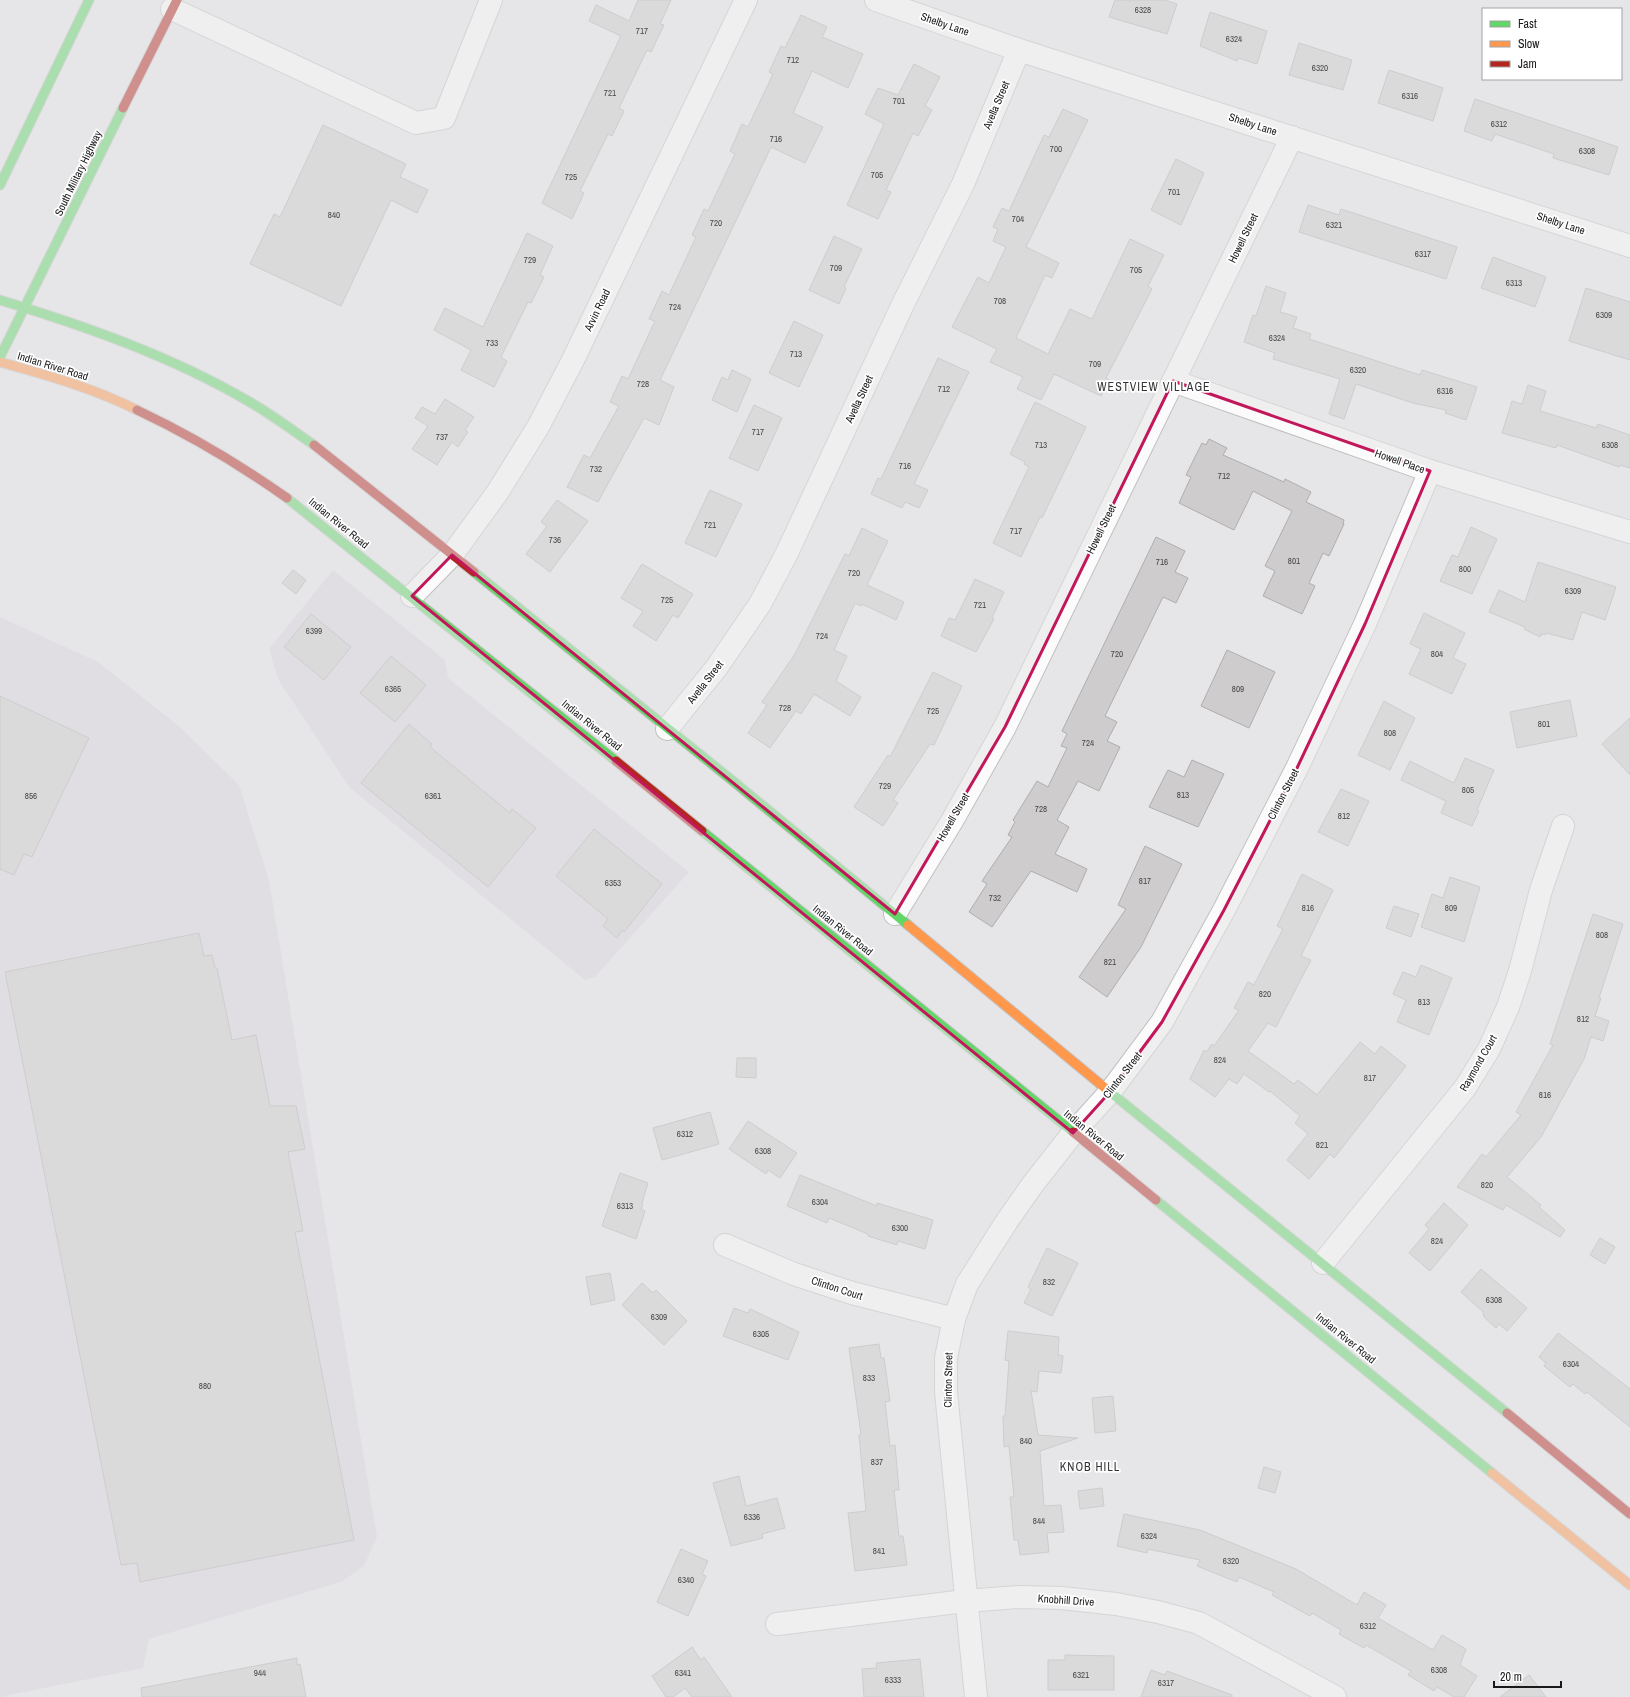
<svg xmlns="http://www.w3.org/2000/svg" width="1630" height="1697" font-family="'Archivo Narrow',sans-serif">
<style>
.built{fill:#dad6dd}
.building{fill:#cecccd;stroke:#afaeae}
.lines{fill:none;stroke-linecap:round;stroke-linejoin:round}
.street-casing{stroke:#c1c0c1;stroke-width:24}
.fast-casing{stroke:#c4c3c4;stroke-width:11}
.slow-casing{stroke:#c4c3c4;stroke-width:11}
.jam-casing{stroke:#c4c3c4;stroke-width:11}
.street{stroke:#fbfbfb;stroke-width:22}
.fast{stroke:#63d668;stroke-width:9}
.slow{stroke:#ff974d;stroke-width:9}
.jam{stroke:#b3261e;stroke-width:9}
.marked{fill:none;stroke:#c2185b;stroke-width:3;stroke-linejoin:round}
.labels{text-anchor:middle;dominant-baseline:central;stroke-width:3.5;stroke-linejoin:round;paint-order:stroke}
.number-label{font-size:9px;fill:#4a484a}
.street-label{font-size:11px;fill:#1a191a;stroke:#fff}
.neighbourhood-label{font-size:12px;letter-spacing:1px;fill:#333134;stroke:#fff}
</style>
<rect width="100%" height="100%" fill="#e6e5e7"/>
<!-- built -->
<g class="built">
<polygon points="333,570 445,660 448,678 689,872 595,977 585,980 349,787 278,679 269,649"/>
<polygon points="0,617 98,662 180,727 239,785 269,880 377,1537 364,1566 341,1582 149,1639 143,1668 0,1697"/>
</g>
<!-- building -->
<g class="building">
<polygon points="638,0 671,0 660,24 664,25 651,52 647,50 619,108 624,111 612,136 608,134 580,191 584,193 572,219 542,203 621,36 589,21 596,5 629,21"/>
<polygon points="1115,0 1165,0 1177,4 1167,34 1109,17"/>
<polygon points="1210,12 1267,31 1257,64 1238,58 1237,61 1200,46"/>
<polygon points="801,15 827,27 822,37 863,54 848,88 812,71 793,113 823,127 805,163 771,147 660,380 674,387 659,425 644,418 598,502 567,487 584,455 590,458 619,406 610,402 622,376 628,379 655,321 649,319 662,291 669,295 696,237 692,235 704,209 708,211 735,154 730,151 742,124 748,127 773,74 769,72 781,46 785,48"/>
<polygon points="1299,43 1352,60 1343,90 1289,75"/>
<polygon points="914,64 940,77 925,106 932,110 918,136 913,133 886,190 891,192 878,219 847,205 884,124 865,114 878,88 898,95"/>
<polygon points="1389,70 1443,88 1433,121 1378,103"/>
<polygon points="1475,99 1618,147 1609,175 1553,158 1554,154 1495,134 1492,141 1464,131"/>
<polygon points="1063,109 1088,120 1026,247 1059,263 1052,278 1045,275 1016,338 1048,354 1070,309 1092,319 1130,239 1164,255 1148,286 1152,289 1106,378 1109,380 1101,396 1054,374 1041,400 1017,389 1023,377 990,362 997,349 952,327 978,277 989,283 1006,247 993,241 998,229 993,227 1002,208 1009,211 1044,135 1049,137"/>
<polygon points="323,125 406,164 400,177 428,190 417,213 391,200 341,306 250,264 274,214 280,217"/>
<polygon points="1176,159 1204,173 1181,225 1151,210"/>
<polygon points="1308,205 1339,215 1341,209 1457,247 1446,279 1299,232"/>
<polygon points="527,233 553,246 540,275 544,277 531,303 528,302 501,357 507,361 494,387 461,370 471,350 434,330 445,308 483,327"/>
<polygon points="834,236 862,249 844,287 846,288 839,304 809,290"/>
<polygon points="1493,257 1546,277 1535,307 1481,288"/>
<polygon points="1266,286 1286,293 1280,312 1297,317 1293,328 1311,334 1309,339 1420,375 1422,370 1477,387 1466,420 1445,413 1446,410 1413,403 1356,384 1344,419 1329,414 1340,379 1273,359 1275,353 1244,342 1253,315 1256,316"/>
<polygon points="1586,288 1630,302 1630,360 1569,341"/>
<polygon points="794,321 823,335 799,387 769,373"/>
<polygon points="938,358 969,372 914,484 928,490 919,508 905,502 902,508 871,494 878,478 881,479"/>
<polygon points="732,370 751,379 737,412 712,400 722,377 728,380"/>
<polygon points="1528,385 1546,391 1540,411 1596,428 1598,424 1630,435 1630,468 1620,465 1619,467 1557,445 1556,448 1502,433 1512,401 1522,404"/>
<polygon points="445,399 474,417 465,430 468,432 458,447 452,442 437,465 412,449 428,426 415,418 422,407 435,414"/>
<polygon points="1035,402 1086,427 1042,518 1040,517 1021,557 993,543 1029,467 1024,464 1025,462 1010,454"/>
<polygon points="754,405 782,418 758,471 729,458"/>
<polygon points="1209,439 1227,448 1223,455 1284,482 1285,479 1311,492 1306,502 1344,520 1343,524 1344,524 1329,556 1323,553 1309,583 1315,586 1302,614 1263,596 1275,571 1265,566 1292,511 1253,491 1234,530 1179,503 1191,477 1186,475 1202,443 1206,445"/>
<polygon points="710,490 742,504 716,557 685,543"/>
<polygon points="557,500 588,521 550,572 526,554 547,526 541,522"/>
<polygon points="1471,527 1497,539 1472,594 1440,581 1452,555 1458,557"/>
<polygon points="862,528 888,541 867,585 904,602 896,620 862,604 861,606 855,603 834,650 847,656 836,681 861,697 850,716 814,694 801,714 796,711 770,748 748,733 767,705 762,702 795,654 845,554 849,556"/>
<polygon points="1156,537 1185,551 1175,572 1188,578 1176,603 1163,597 1105,716 1117,722 1107,741 1120,747 1099,791 1078,781 1057,820 1069,827 1055,854 1087,869 1077,892 1031,871 992,927 969,912 987,884 982,881 1012,837 1008,835 1015,822 1013,820 1037,781 1048,787 1067,748 1061,746 1067,734 1062,731"/>
<polygon points="1538,562 1616,587 1605,620 1582,612 1573,640 1546,633 1545,635 1541,634 1540,637 1524,629 1525,627 1489,612 1499,590 1525,602"/>
<polygon points="642,564 693,594 678,618 673,615 656,641 633,626 643,611 621,598"/>
<polygon points="293,570 306,580 296,594 282,583"/>
<polygon points="975,579 1004,592 992,618 994,619 976,652 941,636 949,618 955,620"/>
<polygon points="1424,613 1465,633 1453,658 1466,664 1452,694 1409,674 1421,649 1410,644"/>
<polygon points="311,614 351,647 324,680 284,647"/>
<polygon points="1227,650 1275,672 1249,728 1201,706"/>
<polygon points="391,656 426,685 395,722 360,693"/>
<polygon points="933,672 962,686 934,745 930,744 893,800 898,803 883,826 854,807 888,755 890,757"/>
<polygon points="0,696 89,738 32,857 24,854 14,875 0,869"/>
<polygon points="1570,700 1577,736 1517,748 1510,712"/>
<polygon points="1384,701 1415,718 1390,770 1358,755"/>
<polygon points="1630,718 1630,775 1602,744"/>
<polygon points="409,724 432,744 430,747 510,813 512,809 536,828 488,887 361,783"/>
<polygon points="1465,758 1494,770 1477,810 1479,811 1472,826 1441,813 1446,801 1401,780 1410,761 1454,783"/>
<polygon points="1192,760 1224,774 1198,827 1149,807 1168,770 1184,777"/>
<polygon points="1341,789 1369,801 1348,846 1318,832"/>
<polygon points="594,829 662,884 624,932 622,930 617,938 603,926 608,919 556,876"/>
<polygon points="1145,846 1182,864 1141,947 1107,997 1079,977 1126,909 1118,905"/>
<polygon points="1302,874 1333,890 1301,956 1311,960 1276,1027 1268,1023 1248,1051 1294,1084 1298,1080 1317,1095 1360,1042 1375,1054 1381,1046 1406,1066 1334,1158 1330,1154 1309,1179 1287,1160 1308,1134 1295,1123 1300,1116 1270,1091 1269,1092 1244,1074 1237,1084 1229,1079 1215,1097 1190,1079 1204,1050 1206,1052 1212,1044 1214,1046 1239,1010 1234,1008 1248,982 1254,985 1283,929 1277,926"/>
<polygon points="1450,877 1480,887 1464,942 1421,927 1432,894 1443,898"/>
<polygon points="1394,906 1419,914 1411,937 1386,928"/>
<polygon points="1593,914 1623,924 1599,998 1601,998 1595,1016 1609,1021 1603,1041 1591,1037 1584,1059 1541,1137 1507,1177 1541,1205 1539,1207 1565,1230 1560,1237 1506,1205 1503,1210 1457,1187 1482,1154 1486,1157 1521,1115 1516,1112 1553,1045 1550,1044"/>
<polygon points="199,933 204,956 212,955 215,968 217,968 232,1040 256,1035 270,1106 296,1106 305,1149 288,1152 303,1231 295,1232 354,1540 140,1582 137,1563 121,1565 5,972"/>
<polygon points="1421,965 1452,978 1429,1035 1397,1022 1406,1000 1393,994 1403,972 1416,977"/>
<polygon points="737,1058 756,1058 756,1078 736,1077"/>
<polygon points="710,1112 719,1144 662,1160 653,1128"/>
<polygon points="748,1121 797,1153 780,1178 768,1170 766,1174 729,1149"/>
<polygon points="620,1173 648,1183 642,1203 643,1204 641,1209 645,1211 636,1239 602,1226"/>
<polygon points="800,1175 877,1206 877,1203 933,1220 925,1249 898,1241 897,1245 868,1236 868,1234 829,1218 827,1223 787,1206"/>
<polygon points="1444,1203 1468,1225 1430,1271 1409,1253 1429,1229 1425,1225"/>
<polygon points="1600,1238 1615,1247 1605,1264 1590,1255"/>
<polygon points="1047,1248 1078,1263 1052,1316 1024,1303 1031,1289 1028,1287"/>
<polygon points="1481,1269 1527,1308 1507,1331 1499,1324 1496,1328 1484,1317 1483,1312 1461,1292"/>
<polygon points="610,1273 615,1300 591,1305 586,1277"/>
<polygon points="642,1283 653,1293 656,1290 687,1321 664,1345 622,1305"/>
<polygon points="734,1308 748,1313 750,1309 799,1332 788,1360 723,1336"/>
<polygon points="1008,1331 1059,1337 1058,1355 1063,1356 1061,1373 1039,1371 1037,1392 1031,1391 1038,1435 1078,1438 1040,1451 1044,1506 1061,1505 1064,1532 1047,1533 1049,1552 1020,1555 1018,1540 1014,1540 1010,1497 1014,1497 1009,1446 1004,1447 1003,1416 1005,1416 1009,1361 1005,1360"/>
<polygon points="1558,1333 1630,1389 1630,1427 1587,1392 1585,1394 1573,1384 1570,1387 1544,1366 1546,1363 1539,1357"/>
<polygon points="879,1344 881,1358 884,1358 890,1401 885,1402 890,1446 895,1445 899,1490 894,1490 899,1536 903,1536 907,1565 855,1571 848,1513 866,1511 859,1435 861,1434 849,1348"/>
<polygon points="1113,1396 1116,1431 1095,1433 1092,1398"/>
<polygon points="1264,1467 1281,1472 1275,1493 1258,1488"/>
<polygon points="739,1476 746,1506 777,1498 785,1528 762,1534 763,1538 731,1546 713,1483"/>
<polygon points="1102,1488 1104,1506 1080,1509 1078,1491"/>
<polygon points="1124,1514 1200,1530 1296,1569 1357,1605 1364,1592 1386,1605 1378,1618 1426,1646 1433,1650 1442,1635 1466,1649 1460,1665 1477,1676 1464,1697 1454,1697 1437,1687 1434,1691 1408,1675 1411,1671 1366,1645 1364,1648 1339,1634 1341,1630 1312,1613 1310,1616 1272,1595 1274,1592 1239,1577 1237,1582 1197,1566 1200,1560 1148,1549 1147,1553 1117,1546"/>
<polygon points="681,1549 708,1561 702,1574 706,1576 688,1616 657,1602"/>
<polygon points="692,1647 701,1660 704,1657 732,1697 692,1697 685,1688 673,1697 666,1697 652,1676"/>
<polygon points="1065,1655 1114,1656 1114,1690 1048,1690 1048,1660 1065,1660"/>
<polygon points="297,1658 297,1665 300,1664 306,1697 142,1697 141,1688"/>
<polygon points="920,1659 924,1697 864,1697 862,1669 877,1668 876,1663"/>
<polygon points="1151,1670 1165,1675 1167,1671 1232,1695 1232,1697 1141,1697"/>
<polygon points="1529,1675 1546,1697 1500,1697"/>
</g>
<g class="lines">
<defs>
<g id="street">
<polyline points="876,0 1019,50 1630,246"/>
<polyline points="172,9 416,123 444,118 491,0"/>
<polyline points="1173,381 1430,471 1630,532"/>
<polyline points="412,596 452,555 497,493 538,427 573,360 746,0"/>
<polyline points="667,729 717,667 760,604 787,553 903,304 963,184 1019,50"/>
<polyline points="895,914 952,821 1005,727 1292,137"/>
<polyline points="725,1245 794,1274 852,1293 954,1319"/>
<polyline points="1323,1263 1465,1088 1489,1049 1508,1007 1520,971 1541,890 1563,826"/>
<polyline points="777,1624 965,1601 1019,1597 1062,1598 1116,1604 1158,1612 1199,1623 1335,1697"/>
<polyline points="976,1697 946,1392 946,1358 954,1319 967,1284 1007,1221 1033,1184 1073,1133 1110,1092 1162,1022 1224,910 1297,768 1365,624 1430,471"/>
</g>
<g id="fast">
<polyline points="0,185 89,0"/>
<path d="M0,300C85,326 171,356 248,401C271,414 292,430 314,445"/>
<polyline points="0,357 123,108"/>
<polyline points="287,498 616,761"/>
<polyline points="474,572 733,781 908,925"/>
<polyline points="702,831 1073,1132"/>
<polyline points="1105,1088 1507,1413"/>
<polyline points="1156,1200 1492,1473"/>
</g>
<g id="slow">
<path d="M0,362C47,375 93,388 137,410"/>
<polyline points="908,925 1105,1088"/>
<polyline points="1492,1473 1630,1585"/>
</g>
<g id="jam">
<polyline points="123,108 177,0"/>
<path d="M137,410C190,435 239,464 287,498"/>
<polyline points="314,445 474,572"/>
<polyline points="616,761 702,831"/>
<polyline points="1073,1132 1156,1200"/>
<polyline points="1507,1413 1630,1514"/>
</g>
</defs>
<!-- street casing -->
<use href="#street" class="street-casing"/>
<!-- fast casing -->
<use href="#fast" class="fast-casing"/>
<!-- slow casing -->
<use href="#slow" class="slow-casing"/>
<!-- jam casing -->
<use href="#jam" class="jam-casing"/>
<!-- street -->
<use href="#street" class="street"/>
<!-- fast -->
<use href="#fast" class="fast"/>
<!-- slow -->
<use href="#slow" class="slow"/>
<!-- jam -->
<use href="#jam" class="jam"/>
</g>
<!-- marked area -->
<path d="M0 0H1630V1697H0ZM1173,381L1430,471L1365,624L1297,768L1224,910L1162,1022L1110,1092L1073,1133L412,596L452,555L895,914L1005,727Z" fill="#e6e5e7" fill-opacity=".55" fill-rule="evenodd"/>
<path class="marked" d="M1173,381L1430,471L1365,624L1297,768L1224,910L1162,1022L1110,1092L1073,1133L412,596L452,555L895,914L1005,727Z"/>
<g class="labels">
<!-- number labels -->
<g class="number-label">
<text x="1143" y="10">6328</text>
<text x="642" y="31">717</text>
<text x="1234" y="39">6324</text>
<text x="793" y="60">712</text>
<text x="1320" y="68">6320</text>
<text x="610" y="93">721</text>
<text x="1410" y="96">6316</text>
<text x="899" y="101">701</text>
<text x="1499" y="124">6312</text>
<text x="776" y="139">716</text>
<text x="1056" y="149">700</text>
<text x="1587" y="151">6308</text>
<text x="877" y="175">705</text>
<text x="571" y="177">725</text>
<text x="1174" y="192">701</text>
<text x="334" y="215">840</text>
<text x="1018" y="219">704</text>
<text x="716" y="223">720</text>
<text x="1334" y="225">6321</text>
<text x="1423" y="254">6317</text>
<text x="530" y="260">729</text>
<text x="836" y="268">709</text>
<text x="1136" y="270">705</text>
<text x="1514" y="283">6313</text>
<text x="1000" y="301">708</text>
<text x="675" y="307">724</text>
<text x="1604" y="315">6309</text>
<text x="1277" y="338">6324</text>
<text x="492" y="343">733</text>
<text x="796" y="354">713</text>
<text x="1095" y="364">709</text>
<text x="1358" y="370">6320</text>
<text x="643" y="384">728</text>
<text x="944" y="389">712</text>
<text x="1445" y="391">6316</text>
<text x="758" y="432">717</text>
<text x="442" y="437">737</text>
<text x="1041" y="445">713</text>
<text x="1610" y="445">6308</text>
<text x="905" y="466">716</text>
<text x="596" y="469">732</text>
<text x="1224" y="476">712</text>
<text x="710" y="525">721</text>
<text x="1016" y="531">717</text>
<text x="555" y="540">736</text>
<text x="1294" y="561">801</text>
<text x="1162" y="562">716</text>
<text x="1465" y="569">800</text>
<text x="854" y="573">720</text>
<text x="1573" y="591">6309</text>
<text x="667" y="600">725</text>
<text x="980" y="605">721</text>
<text x="314" y="631">6399</text>
<text x="822" y="636">724</text>
<text x="1117" y="654">720</text>
<text x="1437" y="654">804</text>
<text x="393" y="689">6365</text>
<text x="1238" y="689">809</text>
<text x="785" y="708">728</text>
<text x="933" y="711">725</text>
<text x="1544" y="724">801</text>
<text x="1390" y="733">808</text>
<text x="1088" y="743">724</text>
<text x="885" y="786">729</text>
<text x="1468" y="790">805</text>
<text x="1183" y="795">813</text>
<text x="31" y="796">856</text>
<text x="433" y="796">6361</text>
<text x="1041" y="809">728</text>
<text x="1344" y="816">812</text>
<text x="1145" y="881">817</text>
<text x="613" y="883">6353</text>
<text x="995" y="898">732</text>
<text x="1308" y="908">816</text>
<text x="1451" y="908">809</text>
<text x="1602" y="935">808</text>
<text x="1110" y="962">821</text>
<text x="1265" y="994">820</text>
<text x="1424" y="1002">813</text>
<text x="1583" y="1019">812</text>
<text x="1220" y="1060">824</text>
<text x="1370" y="1078">817</text>
<text x="1545" y="1095">816</text>
<text x="685" y="1134">6312</text>
<text x="1322" y="1145">821</text>
<text x="763" y="1151">6308</text>
<text x="1487" y="1185">820</text>
<text x="820" y="1202">6304</text>
<text x="625" y="1206">6313</text>
<text x="900" y="1228">6300</text>
<text x="1437" y="1241">824</text>
<text x="1049" y="1282">832</text>
<text x="1494" y="1300">6308</text>
<text x="659" y="1317">6309</text>
<text x="761" y="1334">6305</text>
<text x="1571" y="1364">6304</text>
<text x="869" y="1378">833</text>
<text x="205" y="1386">880</text>
<text x="1026" y="1441">840</text>
<text x="877" y="1462">837</text>
<text x="752" y="1517">6336</text>
<text x="1039" y="1521">844</text>
<text x="1149" y="1536">6324</text>
<text x="879" y="1551">841</text>
<text x="1231" y="1561">6320</text>
<text x="686" y="1580">6340</text>
<text x="1368" y="1626">6312</text>
<text x="1439" y="1670">6308</text>
<text x="260" y="1673">944</text>
<text x="683" y="1673">6341</text>
<text x="1081" y="1675">6321</text>
<text x="893" y="1680">6333</text>
<text x="1166" y="1683">6317</text>
</g>
<!-- street labels -->
<g class="street-label">
<text transform="translate(945 24) rotate(19)">Shelby Lane</text>
<text transform="translate(996 105) rotate(-67)">Avella Street</text>
<text transform="translate(1253 124) rotate(18)">Shelby Lane</text>
<text transform="translate(78 173) rotate(-64)">South Military Highway</text>
<text transform="translate(1561 223) rotate(18)">Shelby Lane</text>
<text transform="translate(1243 238) rotate(-64)">Howell Street</text>
<text transform="translate(597 310) rotate(-64)">Arvin Road</text>
<text transform="translate(53 366) rotate(17)">Indian River Road</text>
<text transform="translate(859 399) rotate(-65)">Avella Street</text>
<text transform="translate(1400 461) rotate(19)">Howell Place</text>
<text transform="translate(339 523) rotate(39)">Indian River Road</text>
<text transform="translate(1101 529) rotate(-64)">Howell Street</text>
<text transform="translate(705 682) rotate(-52)">Avella Street</text>
<text transform="translate(592 725) rotate(39)">Indian River Road</text>
<text transform="translate(1283 794) rotate(-63)">Clinton Street</text>
<text transform="translate(953 817) rotate(-60)">Howell Street</text>
<text transform="translate(843 930) rotate(39)">Indian River Road</text>
<text transform="translate(1478 1063) rotate(-60)">Raymond Court</text>
<text transform="translate(1122 1075) rotate(-52)">Clinton Street</text>
<text transform="translate(1094 1135) rotate(39)">Indian River Road</text>
<text transform="translate(837 1288) rotate(18)">Clinton Court</text>
<text transform="translate(1346 1338) rotate(39)">Indian River Road</text>
<text transform="translate(948 1380) rotate(-89)">Clinton Street</text>
<text transform="translate(1066 1600) rotate(4)">Knobhill Drive</text>
</g>
<!-- neighbourhood labels -->
<g class="neighbourhood-label">
<text x="1154" y="387">WESTVIEW VILLAGE</text>
<text x="1090" y="1467">KNOB HILL</text>
</g>
</g>
<!-- legend -->
<rect x="1482" y="8" width="140" height="72" fill="#ffffff" stroke="#a3a3a3"/>
<rect x="1490" y="21" width="20" height="6" fill="#63d668" stroke="#a3a3a3"/>
<text x="1518" y="28" font-size="12" fill="#1a191a">Fast</text>
<rect x="1490" y="41" width="20" height="6" fill="#ff974d" stroke="#a3a3a3"/>
<text x="1518" y="48" font-size="12" fill="#1a191a">Slow</text>
<rect x="1490" y="61" width="20" height="6" fill="#b3261e" stroke="#a3a3a3"/>
<text x="1518" y="68" font-size="12" fill="#1a191a">Jam</text>
<!-- scale -->
<path d="M1494 1681v6h67v-6" fill="none" stroke="#1a191a" stroke-width="2"/>
<text x="1500" y="1681" font-size="12" fill="#1a191a" stroke="#ffffff" stroke-width="3" paint-order="stroke">20 m</text>
</svg>
